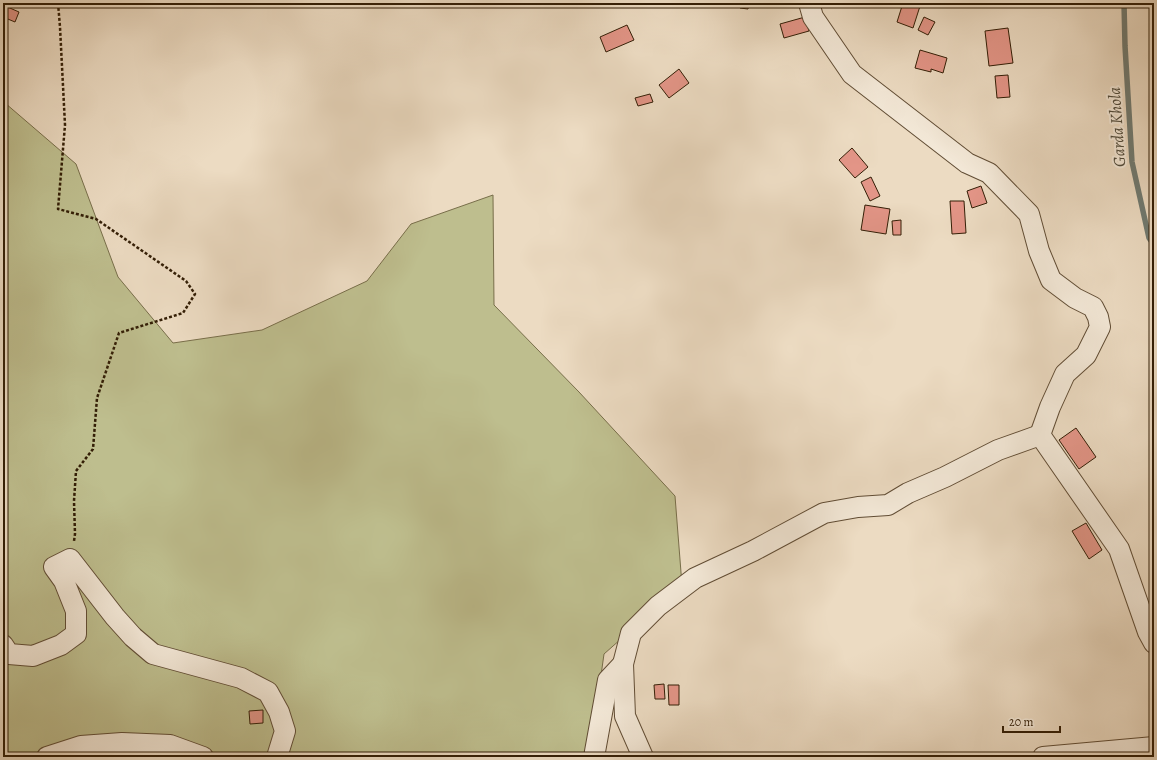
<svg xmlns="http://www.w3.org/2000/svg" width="1157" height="760" font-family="Alegreya,serif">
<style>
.green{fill:#bebe8e;stroke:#786e4a}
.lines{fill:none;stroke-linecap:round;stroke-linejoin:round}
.stream{stroke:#717b72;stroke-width:5.5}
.building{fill:#e39587;stroke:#331e06}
.minor-casing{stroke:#614d35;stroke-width:22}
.path{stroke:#331e06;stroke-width:2.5;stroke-dasharray:3 2;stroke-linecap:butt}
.minor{stroke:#f3e8d7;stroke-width:20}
.labels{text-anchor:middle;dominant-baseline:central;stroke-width:4;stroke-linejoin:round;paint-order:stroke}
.water-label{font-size:17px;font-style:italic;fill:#524c3c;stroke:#f3e8d7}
</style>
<rect width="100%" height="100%" fill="#ecdbc2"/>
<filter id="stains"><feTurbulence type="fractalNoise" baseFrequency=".005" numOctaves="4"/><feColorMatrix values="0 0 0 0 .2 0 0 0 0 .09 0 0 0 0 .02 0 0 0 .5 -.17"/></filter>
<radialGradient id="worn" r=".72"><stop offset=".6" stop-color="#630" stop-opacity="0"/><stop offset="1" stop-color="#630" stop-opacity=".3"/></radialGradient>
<!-- green -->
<polygon class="green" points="3,103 5,103 76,164 118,277 173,343 262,330 367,281 411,224 493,195 494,305 579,392 675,496 682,585 604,654 591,747 593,757 3,757"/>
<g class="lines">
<!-- stream -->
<polyline class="stream" points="1124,3 1125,46 1132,162 1149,238 1154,245"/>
</g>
<!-- building -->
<g class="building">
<polygon points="706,3 720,3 720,5 706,4"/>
<polygon points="741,3 749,3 748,9 740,8"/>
<polygon points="903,3 921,3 913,28 897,22"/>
<polygon points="3,5 19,12 15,22 3,17"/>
<polygon points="805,17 809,31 784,38 780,24"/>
<polygon points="924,17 935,22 928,35 918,30"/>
<polygon points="627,25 634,40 606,52 600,37"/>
<polygon points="1008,28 1013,63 989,66 985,31"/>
<polygon points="920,50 947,58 943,73 931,69 931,72 915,68"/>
<polygon points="679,69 689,83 669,98 659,85"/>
<polygon points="1008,75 1010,97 997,98 995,76"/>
<polygon points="650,94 653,102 638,106 635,98"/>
<polygon points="852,148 868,167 855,178 839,160"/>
<polygon points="871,177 880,196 870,201 861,182"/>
<polygon points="981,186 987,203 972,208 967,191"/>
<polygon points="950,201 964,201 966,233 952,234"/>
<polygon points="865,205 890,209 886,234 861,230"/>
<polygon points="901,220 901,235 893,235 892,221"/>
<polygon points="1076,428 1096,457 1079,469 1059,440"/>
<polygon points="1086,523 1102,550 1089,559 1072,531"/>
<polygon points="664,684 665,699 655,699 654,685"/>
<polygon points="668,685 679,685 679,705 669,705"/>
<polygon points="263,710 263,723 250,724 249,711"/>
</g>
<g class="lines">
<defs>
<g id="minor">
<polyline points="809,3 813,17 852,74 967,163 989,173 1029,214 1039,251 1051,280 1075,298 1093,307 1098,317 1100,327 1086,355 1065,374 1050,407 1040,435 1119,549 1148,632 1154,643"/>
<polyline points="3,645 9,654 33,656 61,645 76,634 76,611 64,581 54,567 70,559 115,617 133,637 153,654 241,678 268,692 279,712 285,731 277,757"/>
<polyline points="47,757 81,746 122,743 170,745 203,757"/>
<polyline points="594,757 608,680 623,664"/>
<polyline points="643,757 625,716 623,664 631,633 658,606 695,578 753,551 824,513 858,507 888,505 908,493 945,477 998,450 1040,435"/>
<polyline points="1043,757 1154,747"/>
</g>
</defs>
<!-- minor casing -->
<use href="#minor" class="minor-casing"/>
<!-- path -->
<polyline class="path" points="58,3 60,27 65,125 58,209 96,219 186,281 195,294 183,313 119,333 97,398 93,449 76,471 74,501 75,534 74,541"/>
<!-- minor -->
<use href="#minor" class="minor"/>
</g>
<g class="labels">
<!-- water labels -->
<g class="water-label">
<text transform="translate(1117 127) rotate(-94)">Garda Khola</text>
</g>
</g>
<!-- margin -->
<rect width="1157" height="760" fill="none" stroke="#ecdbc2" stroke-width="16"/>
<rect x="4" y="4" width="1149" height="752" fill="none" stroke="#331e06" stroke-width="2"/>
<rect x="8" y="8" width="1141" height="744" fill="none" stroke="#331e06"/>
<!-- scale -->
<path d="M1003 726v6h57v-6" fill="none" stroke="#331e06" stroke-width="2"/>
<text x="1009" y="726" font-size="12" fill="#331e06" stroke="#f3e8d7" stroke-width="3" paint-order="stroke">20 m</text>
<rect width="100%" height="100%" filter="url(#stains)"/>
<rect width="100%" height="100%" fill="url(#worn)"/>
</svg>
